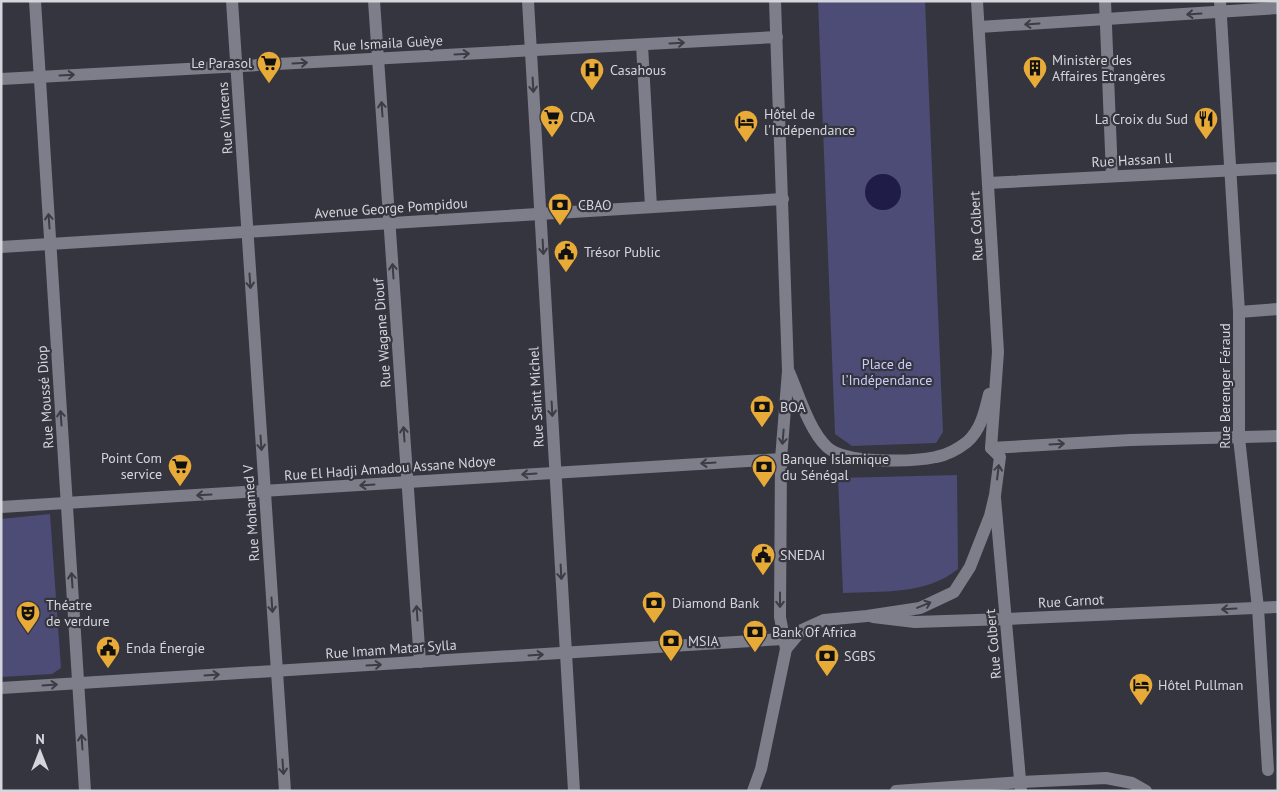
<svg xmlns="http://www.w3.org/2000/svg" width="1279" height="792" font-family="'PT Sans',sans-serif">
<style>
.green{fill:#4c4c76}
.water{fill:#1f1c47}
.lines{fill:none;stroke-linecap:round;stroke-linejoin:round}
.street{stroke:#7e7e8a;stroke-width:12}
.secondary{stroke:#7e7e8a;stroke-width:12}
.oneway{stroke:#3c3c46}
.labels{text-anchor:middle;dominant-baseline:central;stroke-width:4.5;stroke-linejoin:round;paint-order:stroke}
.street-label{font-size:14px;fill:#d5d6dc;stroke:#35353f}
.poi-label{font-size:14px;fill:#d5d6dc;stroke:#35353f;text-anchor:start}
.park-label{font-size:14px;fill:#caccfb;stroke:#35353f}
</style>
<rect width="100%" height="100%" fill="#35353f"/>
<!-- green -->
<g class="green">
<polygon points="818,1 925,1 943,432 936,443 852,446 835,434"/>
<path d="M957,475L958,569C926,595 882,591 843,593L838,478Z"/>
<polygon points="50,514 61,668 52,674 1,677 1,519"/>
</g>
<!-- water -->
<circle class="water" cx="883" cy="192" r="18"/>
<g class="lines">
<!-- street -->
<g class="street">
<polyline points="35,1 85,791"/>
<polyline points="232,1 285,791"/>
<polyline points="374,1 420,662"/>
<polyline points="528,1 574,791"/>
<polyline points="1105,1 1112,176"/>
<polyline points="1220,1 1239,312 1239,438 1258,608 1268,770"/>
<polyline points="979,27 1278,8"/>
<polyline points="642,45 651,207"/>
<polyline points="1,79 777,37"/>
<polyline points="988,183 1278,168"/>
<polyline points="1239,312 1278,309"/>
<polyline points="991,448 1130,440 1278,436"/>
<polyline points="995,498 1021,791"/>
<polyline points="1,507 781,459"/>
<polyline points="873,617 915,622 1006,619 1278,607"/>
<polyline points="1,688 783,639"/>
<polyline points="896,791 1021,782 1106,778 1132,783 1146,791"/>
</g>
<!-- secondary -->
<g class="secondary">
<polyline points="1,247 783,199"/>
<path d="M789,372C799,395 809,430 827,447C845,464 912,462 936,457C947,455 958,449 967,442C981,430 985,411 989,394"/>
<polyline points="786,649 802,630 824,620 867,616 920,608 954,592 970,567 990,516 995,495 1000,457 991,448 998,352 977,1"/>
<polyline points="753,791 761,769 786,649 780,617 781,459 788,371 775,1"/>
</g>
</g>
<!-- one-way arrows -->
<defs><path id="oneway-shaft" d="M-6 0H5M1.5-3L5.5 0L1.5 3" fill="none" stroke-width="1.6" stroke-linecap="round" stroke-linejoin="round" transform="scale(1.25)"/></defs>
<g class="oneway">
<use href="#oneway-shaft" transform="translate(1194 14) rotate(176)"/>
<use href="#oneway-shaft" transform="translate(1032 24) rotate(176)"/>
<use href="#oneway-shaft" transform="translate(677 43) rotate(-3)"/>
<use href="#oneway-shaft" transform="translate(462 54) rotate(-3)"/>
<use href="#oneway-shaft" transform="translate(300 63) rotate(-3)"/>
<use href="#oneway-shaft" transform="translate(67 75) rotate(-3)"/>
<use href="#oneway-shaft" transform="translate(533 85) rotate(87)"/>
<use href="#oneway-shaft" transform="translate(382 109) rotate(-94)"/>
<use href="#oneway-shaft" transform="translate(49 221) rotate(-94)"/>
<use href="#oneway-shaft" transform="translate(543 247) rotate(87)"/>
<use href="#oneway-shaft" transform="translate(393 271) rotate(-94)"/>
<use href="#oneway-shaft" transform="translate(250 281) rotate(86)"/>
<use href="#oneway-shaft" transform="translate(552 409) rotate(87)"/>
<use href="#oneway-shaft" transform="translate(61 418) rotate(-94)"/>
<use href="#oneway-shaft" transform="translate(404 434) rotate(-94)"/>
<use href="#oneway-shaft" transform="translate(783 437) rotate(95)"/>
<use href="#oneway-shaft" transform="translate(261 443) rotate(86)"/>
<use href="#oneway-shaft" transform="translate(1057 444) rotate(-3)"/>
<use href="#oneway-shaft" transform="translate(708 463) rotate(176)"/>
<use href="#oneway-shaft" transform="translate(998 472) rotate(-83)"/>
<use href="#oneway-shaft" transform="translate(529 474) rotate(176)"/>
<use href="#oneway-shaft" transform="translate(367 485) rotate(176)"/>
<use href="#oneway-shaft" transform="translate(204 495) rotate(177)"/>
<use href="#oneway-shaft" transform="translate(561 572) rotate(87)"/>
<use href="#oneway-shaft" transform="translate(72 580) rotate(-94)"/>
<use href="#oneway-shaft" transform="translate(780 600) rotate(90)"/>
<use href="#oneway-shaft" transform="translate(272 605) rotate(86)"/>
<use href="#oneway-shaft" transform="translate(924 605) rotate(-22)"/>
<use href="#oneway-shaft" transform="translate(1229 609) rotate(177)"/>
<use href="#oneway-shaft" transform="translate(417 613) rotate(-94)"/>
<use href="#oneway-shaft" transform="translate(536 655) rotate(-4)"/>
<use href="#oneway-shaft" transform="translate(374 665) rotate(-3)"/>
<use href="#oneway-shaft" transform="translate(212 675) rotate(-4)"/>
<use href="#oneway-shaft" transform="translate(50 685) rotate(-4)"/>
<use href="#oneway-shaft" transform="translate(82 742) rotate(-94)"/>
<use href="#oneway-shaft" transform="translate(283 767) rotate(86)"/>
</g>
<!-- icons -->
<defs>
<symbol id="supermarket-pin" viewBox="-11 -11 22 30"><path d="M0 17L-7.5 6A9.5 9.5 0 1 1 7.5 6Z" fill="#e8ab37" stroke="#35353f"/><path d="M-6-5.5h2.5l.6 2H6L4.5 2H-2.5L-4.4-4H-6ZM-1.5 3.2a1.3 1.3 0 1 0 .1 0ZM3 3.2a1.3 1.3 0 1 0 .1 0Z" fill="#111"/></symbol>
<symbol id="building-pin" viewBox="-11 -11 22 30"><path d="M0 17L-7.5 6A9.5 9.5 0 1 1 7.5 6Z" fill="#e8ab37" stroke="#35353f"/><path d="M-4-6H4V6H1V3H-1V6H-4ZM-2.5-4.3h1.7v1.8h-1.7ZM.8-4.3h1.7v1.8H.8ZM-2.5-1h1.7V.8h-1.7ZM.8-1h1.7V.8H.8Z" fill="#111"/></symbol>
<symbol id="hospital-pin" viewBox="-11 -11 22 30"><path d="M0 17L-7.5 6A9.5 9.5 0 1 1 7.5 6Z" fill="#e8ab37" stroke="#35353f"/><path d="M-5-5h3v3.5h4V-5h3V5h-3V1.5h-4V5h-3Z" fill="#111"/></symbol>
<symbol id="restaurant-pin" viewBox="-11 -11 22 30"><path d="M0 17L-7.5 6A9.5 9.5 0 1 1 7.5 6Z" fill="#e8ab37" stroke="#35353f"/><path d="M-5-6h1v4h1v-4h1v4h1v-4h1v5L-1.5 .5V6h-2V.5L-5-1ZM5-6V6H3V1.5H1.5Q1.5-4 5-6Z" fill="#111"/></symbol>
<symbol id="hotel-pin" viewBox="-11 -11 22 30"><path d="M0 17L-7.5 6A9.5 9.5 0 1 1 7.5 6Z" fill="#e8ab37" stroke="#35353f"/><path d="M-6-4.5h1.5V1H6V5H4.5V3h-9V5H-6ZM-4 0a1.8 1.8 0 1 1 3.6 0ZM.5 0V-2.5h3Q6-2.5 6 0Z" fill="#111"/></symbol>
<symbol id="bank-pin" viewBox="-11 -11 22 30"><path d="M0 17L-7.5 6A9.5 9.5 0 1 1 7.5 6Z" fill="#e8ab37" stroke="#35353f"/><path d="M-6-4H6V4H-6ZM0-2.3a2.3 2.3 0 1 0 0 4.6a2.3 2.3 0 1 0 0-4.6Z" fill="#111"/></symbol>
<symbol id="civic-pin" viewBox="-11 -11 22 30"><path d="M0 17L-7.5 6A9.5 9.5 0 1 1 7.5 6Z" fill="#e8ab37" stroke="#35353f"/><path d="M-.6-6.5H3V-4.5H.6V-3L4-1V1h2V6H-6V1h2V-1L-.6-3ZM-1.2 2.5V6h2.4V2.5Z" fill="#111"/></symbol>
<symbol id="theatre-pin" viewBox="-11 -11 22 30"><path d="M0 17L-7.5 6A9.5 9.5 0 1 1 7.5 6Z" fill="#e8ab37" stroke="#35353f"/><path d="M-5-5.5Q0-4 5-5.5V0Q5 5 0 6Q-5 5-5 0ZM-3.3-2.5H-1v1.5H-3.3ZM1-2.5H3.3v1.5H1ZM-2.8 1Q0 5.5 2.8 1Z" fill="#111"/></symbol>
</defs>
<g fill-rule="evenodd">
<use href="#supermarket-pin" x="255" y="49" width="28" height="38"/>
<use href="#building-pin" x="1021" y="54" width="28" height="38"/>
<use href="#hospital-pin" x="578" y="56" width="28" height="38"/>
<use href="#supermarket-pin" x="538" y="103" width="28" height="38"/>
<use href="#restaurant-pin" x="1192" y="105" width="28" height="38"/>
<use href="#hotel-pin" x="732" y="108" width="28" height="38"/>
<use href="#bank-pin" x="546" y="191" width="28" height="38"/>
<use href="#civic-pin" x="552" y="238" width="28" height="38"/>
<use href="#bank-pin" x="748" y="393" width="28" height="38"/>
<use href="#supermarket-pin" x="166" y="452" width="28" height="38"/>
<use href="#bank-pin" x="750" y="453" width="28" height="38"/>
<use href="#civic-pin" x="749" y="541" width="28" height="38"/>
<use href="#bank-pin" x="640" y="589" width="28" height="38"/>
<use href="#theatre-pin" x="14" y="599" width="28" height="38"/>
<use href="#bank-pin" x="741" y="618" width="28" height="38"/>
<use href="#bank-pin" x="657" y="627" width="28" height="38"/>
<use href="#civic-pin" x="94" y="634" width="28" height="38"/>
<use href="#bank-pin" x="813" y="642" width="28" height="38"/>
<use href="#hotel-pin" x="1127" y="671" width="28" height="38"/>
</g>
<g class="labels">
<!-- street labels -->
<g class="street-label">
<text transform="translate(388 43) rotate(-3)">Rue Ismaila Guèye</text>
<text transform="translate(225 118) rotate(-94)">Rue Vincens</text>
<text transform="translate(1132 160) rotate(-3)">Rue Hassan ll</text>
<text transform="translate(391 208) rotate(-4)">Avenue George Pompidou</text>
<text transform="translate(976 226) rotate(-93)">Rue Colbert</text>
<text transform="translate(382 333) rotate(-94)">Rue Wagane Diouf</text>
<text transform="translate(1225 386) rotate(-90)">Rue Berenger Féraud</text>
<text transform="translate(45 397) rotate(-94)">Rue Moussé Diop</text>
<text transform="translate(536 397) rotate(-93)">Rue Saint Michel</text>
<text transform="translate(390 468) rotate(-4)">Rue El Hadji Amadou Assane Ndoye</text>
<text transform="translate(251 513) rotate(-94)">Rue Mohamed V</text>
<text transform="translate(1071 601) rotate(-3)">Rue Carnot</text>
<text transform="translate(993 644) rotate(-95)">Rue Colbert</text>
<text transform="translate(391 649) rotate(-4)">Rue Imam Matar Sylla</text>
</g>
<!-- poi labels -->
<g class="poi-label">
<text x="1052" y="60">Ministère des<tspan x="1052" dy="16">Affaires Etrangères</tspan></text>
<text x="252" y="63" text-anchor="end">Le Parasol</text>
<text x="610" y="70">Casahous</text>
<text x="764" y="114">Hôtel de<tspan x="764" dy="16">l'Indépendance</tspan></text>
<text x="570" y="117">CDA</text>
<text x="1188" y="119" text-anchor="end">La Croix du Sud</text>
<text x="578" y="205">CBAO</text>
<text x="584" y="252">Trésor Public</text>
<text x="780" y="407">BOA</text>
<text x="162" y="458" text-anchor="end">Point Com<tspan x="162" dy="16">service</tspan></text>
<text x="782" y="459">Banque Islamique<tspan x="782" dy="16">du Sénégal</tspan></text>
<text x="780" y="555">SNEDAI</text>
<text x="672" y="603">Diamond Bank</text>
<text x="46" y="605">Théatre<tspan x="46" dy="16">de verdure</tspan></text>
<text x="772" y="632">Bank Of Africa</text>
<text x="688" y="641">MSIA</text>
<text x="126" y="648">Enda Énergie</text>
<text x="844" y="656">SGBS</text>
<text x="1158" y="685">Hôtel Pullman</text>
</g>
<!-- park labels -->
<g class="park-label">
<text x="887" y="364">Place de<tspan x="887" dy="16">l’Indépendance</tspan></text>
</g>
</g>
<!-- border -->
<rect width="1279" height="792" fill="none" stroke="#d5d6dc" stroke-width="5"/>
<!-- north arrow -->
<g transform="translate(40 752)" stroke="#35353f" stroke-width="4" paint-order="stroke">
<path d="M0-4L9 19L0 12L-9 19Z" fill="#d5d6dc"/>
<text y="-8" font-size="14" font-weight="bold" text-anchor="middle" fill="#d5d6dc">N</text>
</g>
</svg>
